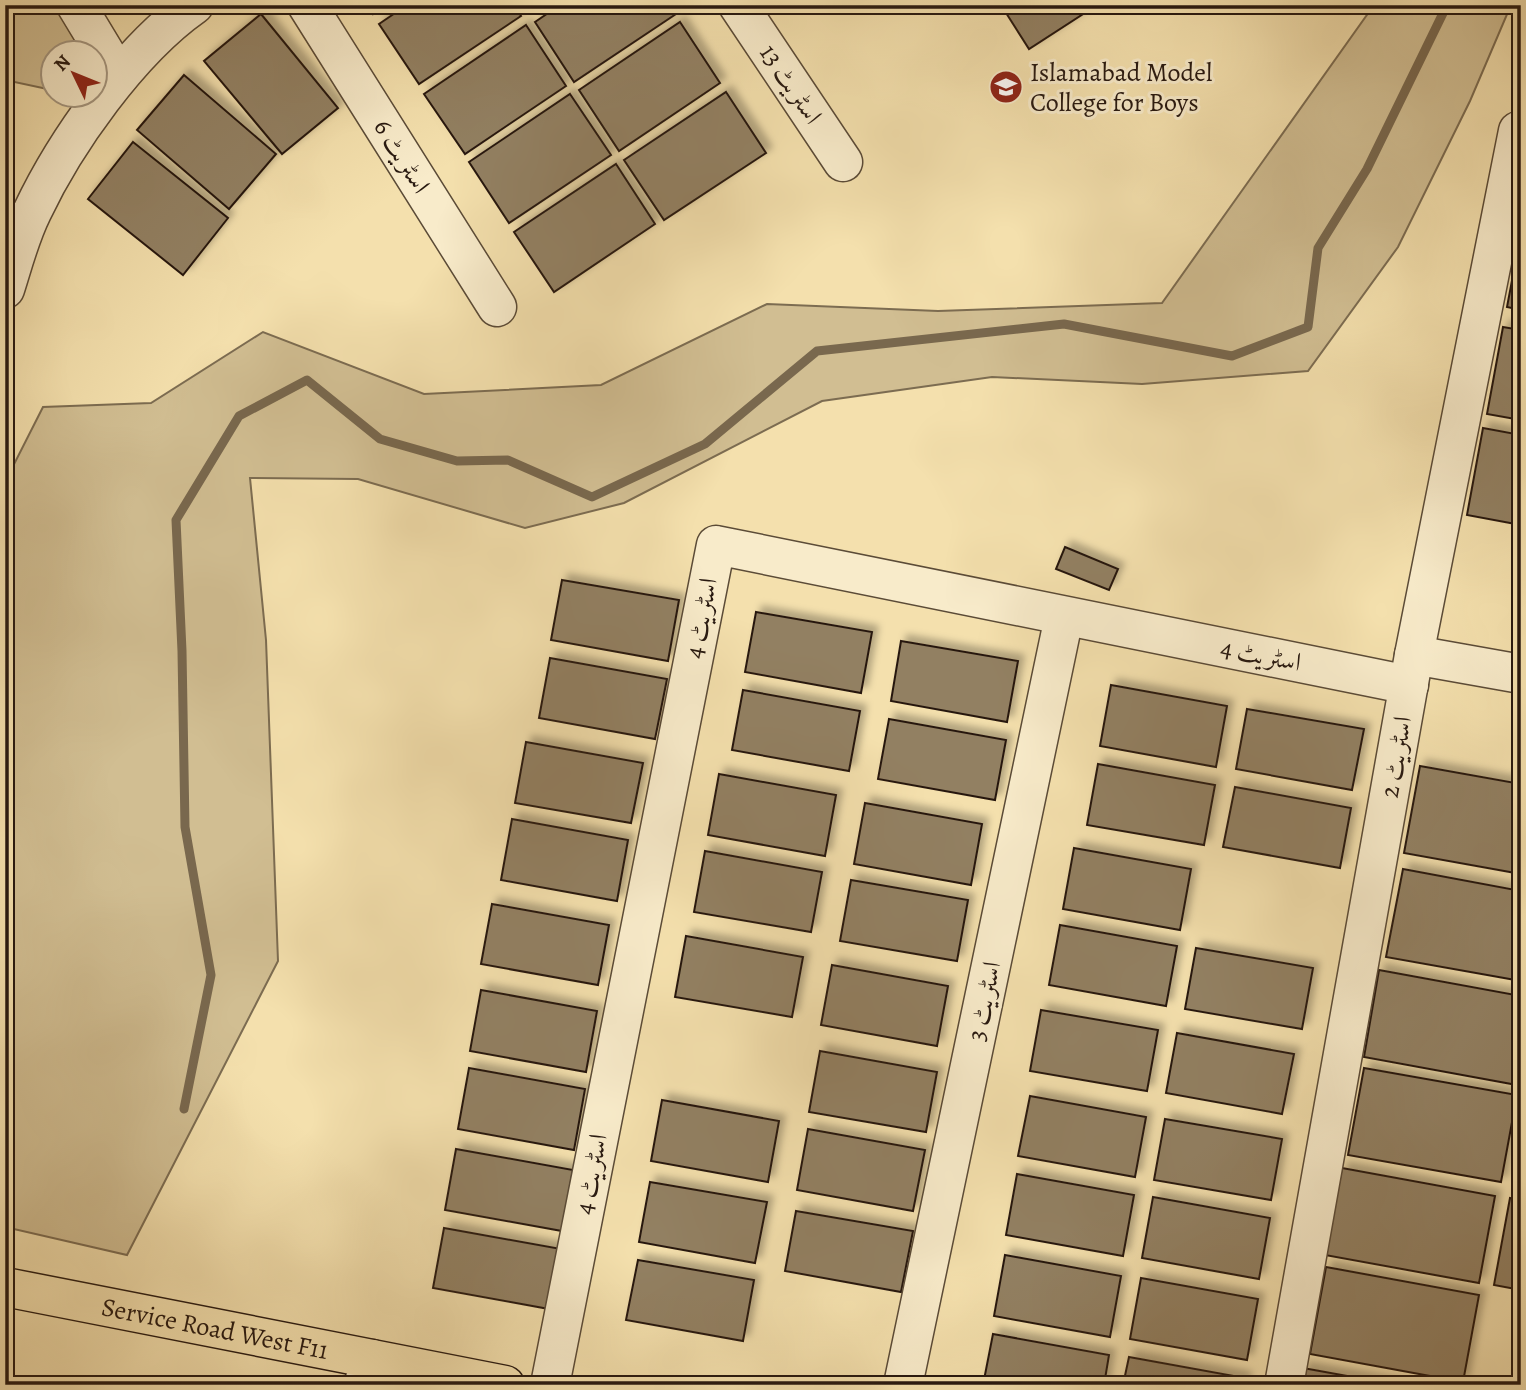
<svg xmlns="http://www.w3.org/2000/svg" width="1526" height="1390" font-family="Alegreya,Amiri,serif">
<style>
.green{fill:#d1be92;stroke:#7c6c51;stroke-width:2}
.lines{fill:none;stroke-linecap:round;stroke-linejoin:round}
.stream{stroke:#79684e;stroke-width:9}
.building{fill:#928062;stroke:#281910;stroke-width:2;filter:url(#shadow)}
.minor-casing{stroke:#5b4b37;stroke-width:41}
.major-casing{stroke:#281910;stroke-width:41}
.minor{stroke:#f8ebca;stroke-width:38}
.major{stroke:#f4e0ad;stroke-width:38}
.labels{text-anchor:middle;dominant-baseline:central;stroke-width:6;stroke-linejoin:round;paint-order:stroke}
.poi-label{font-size:26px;fill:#281910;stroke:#f8ebca;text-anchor:start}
.street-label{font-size:26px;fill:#281910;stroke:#f8ebca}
</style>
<defs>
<filter id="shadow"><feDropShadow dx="6" dy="-6" stdDeviation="3.5" flood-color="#0004"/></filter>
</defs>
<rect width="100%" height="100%" fill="#f4e0ad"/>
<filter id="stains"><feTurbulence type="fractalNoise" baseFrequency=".00286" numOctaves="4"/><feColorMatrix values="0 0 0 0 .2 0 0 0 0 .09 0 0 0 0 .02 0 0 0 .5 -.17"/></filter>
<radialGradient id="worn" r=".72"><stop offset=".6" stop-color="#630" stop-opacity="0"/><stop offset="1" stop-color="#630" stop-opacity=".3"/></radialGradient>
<!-- green -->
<g class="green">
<polygon points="5,5 60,5 89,52 52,52 52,90 5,80"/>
<polygon points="1374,5 1511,5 1470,101 1398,247 1308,371 1142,384 992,377 822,401 624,503 525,528 358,479 250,478 266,640 278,961 127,1255 5,1227 5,482 43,407 151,403 263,332 424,394 601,385 767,304 938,311 1162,303"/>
</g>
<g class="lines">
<!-- stream -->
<polyline class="stream" points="184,1109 211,975 185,827 182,651 176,520 239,416 307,380 380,439 457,461 508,460 592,497 705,444 817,351 1064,324 1232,356 1308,327 1318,248 1367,169 1447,5"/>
</g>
<!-- building -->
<g class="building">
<polygon points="367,5 386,5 373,14"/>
<polygon points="407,5 514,5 521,16 419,84 379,24"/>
<polygon points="525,5 541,5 530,13"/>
<polygon points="560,5 670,5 676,14 574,82 535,22"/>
<polygon points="1001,5 1097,5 1029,49"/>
<polygon points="261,14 338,108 282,154 204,61"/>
<polygon points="680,22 720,83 619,151 579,90"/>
<polygon points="526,25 566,86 465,154 424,94"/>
<polygon points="184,75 276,154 229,209 137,130"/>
<polygon points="726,92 766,153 664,220 624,160"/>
<polygon points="570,94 611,155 509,223 469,162"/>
<polygon points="133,142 228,218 183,275 88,199"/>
<polygon points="616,164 655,224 554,292 514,232"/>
<polygon points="1521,233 1521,310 1507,307"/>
<polygon points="1503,327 1521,330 1521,420 1487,414"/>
<polygon points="1483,428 1521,435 1521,525 1467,515"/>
<polygon points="1065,547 1118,569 1109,590 1056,569"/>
<polygon points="562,580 679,600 668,661 551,640"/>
<polygon points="756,612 872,632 861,693 745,672"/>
<polygon points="901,641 1018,661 1007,722 891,701"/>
<polygon points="550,658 667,679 655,739 539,718"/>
<polygon points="1111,685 1227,706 1216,767 1100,746"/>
<polygon points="743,690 860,711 849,771 732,750"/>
<polygon points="1247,709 1364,729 1352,790 1236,769"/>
<polygon points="889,719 1006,740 995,800 878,779"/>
<polygon points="526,742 643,763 631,823 515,803"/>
<polygon points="1098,764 1215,785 1204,845 1087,825"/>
<polygon points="1420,766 1521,784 1521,874 1404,853"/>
<polygon points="719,774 836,795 825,856 708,835"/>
<polygon points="1235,787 1351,808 1340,868 1223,847"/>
<polygon points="865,803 982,824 971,885 854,864"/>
<polygon points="512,819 628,840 617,901 501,880"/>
<polygon points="1074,848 1191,869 1180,930 1063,909"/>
<polygon points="705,851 822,872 811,932 694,912"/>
<polygon points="1403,869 1521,891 1521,981 1386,957"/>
<polygon points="851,880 968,900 957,961 840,941"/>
<polygon points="492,904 609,925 598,985 481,964"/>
<polygon points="1060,925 1177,946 1166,1006 1049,985"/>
<polygon points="686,936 803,957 792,1017 675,997"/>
<polygon points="1196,948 1313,968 1302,1029 1185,1009"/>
<polygon points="832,965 948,986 937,1046 821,1025"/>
<polygon points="1379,970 1521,996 1521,1064 1517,1085 1364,1057"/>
<polygon points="481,990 597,1011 586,1072 470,1051"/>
<polygon points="1041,1010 1158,1030 1147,1091 1030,1071"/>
<polygon points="1177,1033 1294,1054 1282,1114 1166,1093"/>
<polygon points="820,1051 937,1072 926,1132 809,1112"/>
<polygon points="469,1068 585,1089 574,1150 458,1129"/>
<polygon points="1364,1068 1517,1095 1501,1182 1348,1155"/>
<polygon points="1030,1096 1146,1117 1135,1177 1018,1156"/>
<polygon points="662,1100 779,1121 768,1182 651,1161"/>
<polygon points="1165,1119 1282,1139 1271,1200 1154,1180"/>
<polygon points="808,1129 925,1150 913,1211 797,1190"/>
<polygon points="456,1149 573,1170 562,1231 445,1210"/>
<polygon points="1342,1168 1495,1196 1479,1283 1325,1255"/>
<polygon points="1017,1174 1134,1195 1123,1256 1006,1235"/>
<polygon points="650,1182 767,1202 755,1263 639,1242"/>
<polygon points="1153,1197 1270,1218 1259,1279 1142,1258"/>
<polygon points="1510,1198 1521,1200 1521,1290 1494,1285"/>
<polygon points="796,1211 913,1231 901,1292 785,1271"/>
<polygon points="444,1228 561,1249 549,1309 433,1288"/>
<polygon points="1005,1255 1121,1276 1110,1337 994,1316"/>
<polygon points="638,1260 754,1280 743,1341 626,1320"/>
<polygon points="1326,1267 1479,1295 1463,1382 1310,1354"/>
<polygon points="1141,1278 1258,1299 1247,1360 1130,1339"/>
<polygon points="993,1334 1109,1355 1104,1385 983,1385"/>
<polygon points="1129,1357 1245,1378 1244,1385 1123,1385"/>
<polygon points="1303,1368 1397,1385 1300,1385"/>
</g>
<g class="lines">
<defs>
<g id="minor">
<polyline points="76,5 119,76"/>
<polyline points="307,5 497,307"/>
<polyline points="738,5 843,162"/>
<path d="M5,289C13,264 20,236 32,212C65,142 130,50 194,5"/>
<polyline points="1414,655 1521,674"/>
<polyline points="363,1385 372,1359"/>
<polyline points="550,1385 716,545 1409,685"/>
<polyline points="903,1385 1064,617"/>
<polyline points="1284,1385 1414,655 1518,131"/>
</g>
<g id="major">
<path id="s1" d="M5,1287L505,1385"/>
</g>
</defs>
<!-- minor casing -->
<use href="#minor" class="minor-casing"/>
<!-- major casing -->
<use href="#major" class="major-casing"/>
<!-- minor -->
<use href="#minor" class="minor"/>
<!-- major -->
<use href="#major" class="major"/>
</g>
<!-- icons -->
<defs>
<symbol id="school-disc" viewBox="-11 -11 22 22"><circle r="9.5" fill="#8f2418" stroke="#f8ebca"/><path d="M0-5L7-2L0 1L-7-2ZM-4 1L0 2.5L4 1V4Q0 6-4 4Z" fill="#fff"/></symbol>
</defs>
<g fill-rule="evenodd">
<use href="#school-disc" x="987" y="68" width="38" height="38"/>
</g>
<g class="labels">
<!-- poi labels -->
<g class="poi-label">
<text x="1030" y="72">Islamabad Model<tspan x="1030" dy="30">College for Boys</tspan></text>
</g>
<!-- street labels -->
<g class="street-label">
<text transform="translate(791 84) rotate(56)">اسٹریٹ 13</text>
<text transform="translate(402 156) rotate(58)">اسٹریٹ 6</text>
<text transform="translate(701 618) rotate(-79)">اسٹریٹ 4</text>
<text transform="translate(1261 655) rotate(11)">اسٹریٹ 4</text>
<text transform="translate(1396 757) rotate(-80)">اسٹریٹ 2</text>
<text transform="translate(984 1001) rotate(-78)">اسٹریٹ 3</text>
<text transform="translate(591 1174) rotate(-79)">اسٹریٹ 4</text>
<text stroke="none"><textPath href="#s1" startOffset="214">Service Road West F11</textPath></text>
</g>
</g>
<!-- margin -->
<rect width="1526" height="1390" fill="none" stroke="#f4e0ad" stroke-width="28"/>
<rect x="7" y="7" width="1512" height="1376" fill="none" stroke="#281910" stroke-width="3.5"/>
<rect x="14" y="14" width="1498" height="1362" fill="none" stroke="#281910" stroke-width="2"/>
<!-- north arrow -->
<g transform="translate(74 74) rotate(313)"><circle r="33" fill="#f8ebca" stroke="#a59780" stroke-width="2"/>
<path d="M0-5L12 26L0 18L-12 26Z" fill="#8f2418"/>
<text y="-10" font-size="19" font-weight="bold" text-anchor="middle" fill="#281910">N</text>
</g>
<rect width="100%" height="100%" filter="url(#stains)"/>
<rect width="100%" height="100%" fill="url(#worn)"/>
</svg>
